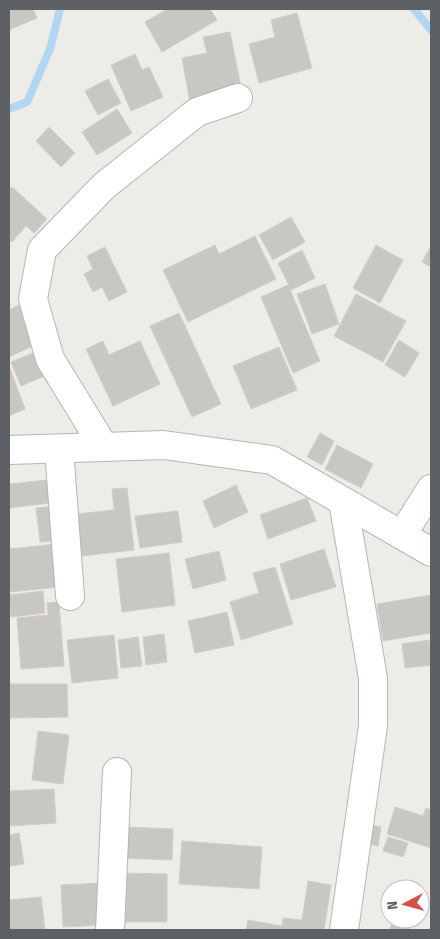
<svg xmlns="http://www.w3.org/2000/svg" width="440" height="939" font-family="'Fira Sans Condensed',sans-serif">
<style>
.lines{fill:none;stroke-linecap:round;stroke-linejoin:round}
.stream{stroke:#afd7f5;stroke-width:8}
.building{fill:#c9c7c2;stroke:#d2cec5}
.street-casing{stroke:#b3b5b9;stroke-width:30}
.street{stroke:#fff;stroke-width:28}
</style>
<rect width="100%" height="100%" fill="#eeece6"/>
<g class="lines">
<!-- stream -->
<g class="stream">
<polyline points="414,9 431,30"/>
<polyline points="9,109 27,102 50,49 60,9"/>
</g>
</g>
<!-- building -->
<g class="building">
<polygon points="9,9 33,9 37,18 9,30"/>
<polygon points="168,9 210,9 217,20 162,52 145,22"/>
<polygon points="297,13 312,68 259,83 249,44 275,37 271,20"/>
<polygon points="230,32 242,92 190,102 182,58 207,53 203,37"/>
<polygon points="135,54 142,70 149,67 163,97 131,111 111,65"/>
<polygon points="108,79 121,103 98,115 85,91"/>
<polygon points="117,109 132,133 97,155 82,132"/>
<polygon points="49,127 75,153 61,167 36,141"/>
<polygon points="12,187 47,219 34,233 26,226 12,242 9,240 9,190"/>
<polygon points="291,217 305,242 273,260 259,235"/>
<polygon points="255,236 276,279 188,322 163,270 215,245 219,254"/>
<polygon points="376,245 403,260 380,303 353,288"/>
<polygon points="431,246 431,267 422,262"/>
<polygon points="105,247 127,292 109,301 102,287 93,292 84,274 93,269 87,256"/>
<polygon points="302,250 315,278 291,290 278,263"/>
<polygon points="325,284 339,324 312,334 297,294"/>
<polygon points="288,285 320,361 293,373 261,297"/>
<polygon points="356,294 406,321 383,362 334,336"/>
<polygon points="21,304 39,343 9,357 9,310"/>
<polygon points="179,313 221,404 192,417 150,326"/>
<polygon points="399,340 419,353 405,377 385,365"/>
<polygon points="103,341 109,355 140,341 160,384 113,406 86,349"/>
<polygon points="279,347 297,390 251,409 233,366"/>
<polygon points="38,351 47,375 21,386 11,362"/>
<polygon points="9,366 25,409 9,416"/>
<polygon points="320,433 334,441 322,465 307,457"/>
<polygon points="337,445 373,464 361,488 325,469"/>
<polygon points="47,480 50,503 9,508 9,484"/>
<polygon points="236,485 248,512 214,528 203,501"/>
<polygon points="127,488 134,550 81,556 76,514 114,510 112,489"/>
<polygon points="307,498 316,521 268,539 260,515"/>
<polygon points="59,506 63,540 40,542 36,508"/>
<polygon points="178,511 182,542 140,548 135,516"/>
<polygon points="56,544 60,587 9,592 9,549"/>
<polygon points="324,549 336,587 291,600 280,564"/>
<polygon points="219,551 226,580 193,589 185,559"/>
<polygon points="169,553 175,605 122,612 116,559"/>
<polygon points="275,567 293,624 241,640 230,602 259,593 253,573"/>
<polygon points="43,591 45,613 11,617 9,595"/>
<polygon points="431,595 431,633 383,641 377,604"/>
<polygon points="59,602 64,666 21,669 17,618 48,615 47,603"/>
<polygon points="227,612 234,645 195,653 188,621"/>
<polygon points="164,634 167,662 146,665 143,637"/>
<polygon points="114,635 118,678 72,683 67,640"/>
<polygon points="138,637 142,666 121,668 118,640"/>
<polygon points="429,640 431,665 405,668 402,644"/>
<polygon points="9,684 67,684 68,717 9,718"/>
<polygon points="38,731 69,735 63,784 32,780"/>
<polygon points="54,789 56,823 9,826 9,791"/>
<polygon points="395,807 423,816 426,808 431,810 431,848 387,834"/>
<polygon points="366,824 381,827 378,846 362,843"/>
<polygon points="125,827 173,829 172,860 123,858"/>
<polygon points="19,833 24,864 9,866 9,835"/>
<polygon points="388,837 408,843 403,857 383,851"/>
<polygon points="182,841 262,847 259,889 179,884"/>
<polygon points="121,873 167,874 167,922 121,922"/>
<polygon points="308,881 331,885 324,930 246,930 248,920 282,926 283,918 302,920"/>
<polygon points="103,883 105,925 63,927 61,885"/>
<polygon points="41,897 45,930 9,930 9,900"/>
<polygon points="392,923 413,930 390,930"/>
</g>
<g class="lines">
<defs>
<g id="street">
<polyline points="104,447 50,359 33,299 42,250 104,186 197,112 238,98"/>
<polyline points="59,449 70,596"/>
<polyline points="9,450 164,445 272,460 431,552"/>
<polyline points="343,501 373,678 373,726 344,930"/>
<polyline points="402,535 431,489"/>
<polyline points="110,930 117,772"/>
</g>
</defs>
<!-- street casing -->
<use href="#street" class="street-casing"/>
<!-- street -->
<use href="#street" class="street"/>
</g>
<!-- border -->
<rect width="440" height="939" fill="none" stroke="#5d6064" stroke-width="20"/>
<!-- north arrow -->
<g transform="translate(405 904) rotate(264)"><circle r="24" fill="#ffffff" stroke="#bebfc1"/>
<path d="M0-4L9 19L0 12L-9 19Z" fill="#d45045"/>
<text y="-8" font-size="14" font-weight="bold" text-anchor="middle" fill="#5d6064">N</text>
</g>
</svg>
